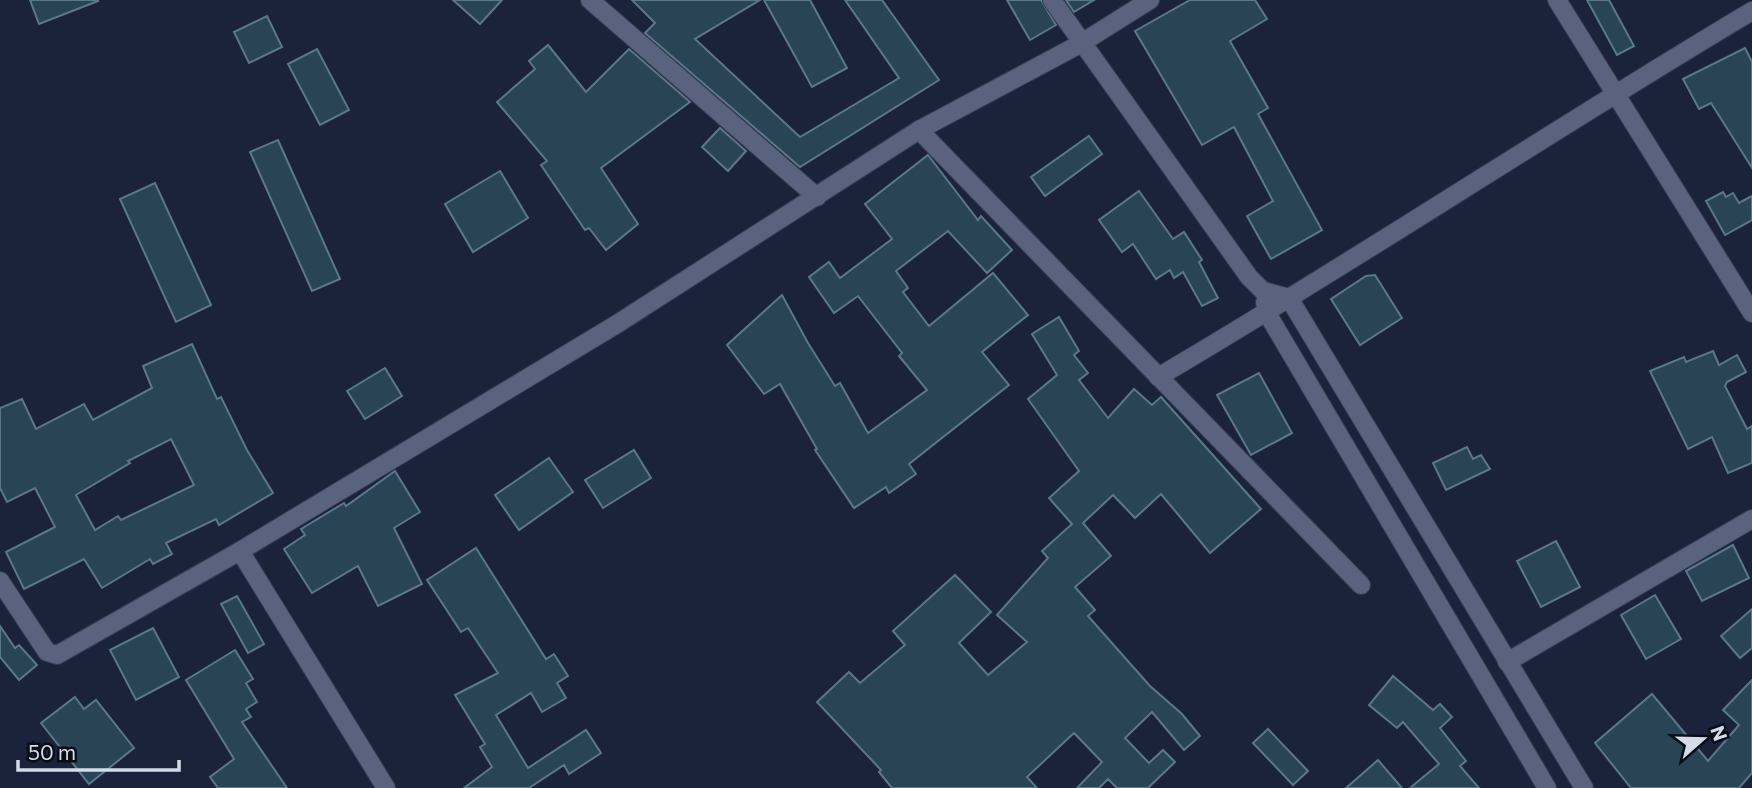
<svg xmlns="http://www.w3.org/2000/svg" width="1752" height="788" font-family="Commissioner,sans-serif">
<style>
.building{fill:#294454;stroke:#5b7889;stroke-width:2;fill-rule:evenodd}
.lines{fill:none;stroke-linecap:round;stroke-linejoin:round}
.street-casing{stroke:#373e4f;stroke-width:20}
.street{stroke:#59637d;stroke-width:18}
</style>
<rect width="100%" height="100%" fill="#1a2339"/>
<!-- building -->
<g class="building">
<polygon points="30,0 97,0 98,1 39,24"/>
<polygon points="453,0 502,0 480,24"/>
<polygon points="632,0 760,0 695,39 800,137 899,78 845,0 882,0 939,80 800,167 645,33 655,23"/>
<polygon points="764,0 810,0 847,68 812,87"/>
<polygon points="1007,0 1041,0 1056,25 1030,40"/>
<polygon points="1066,0 1094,0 1074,12"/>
<polygon points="1190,0 1255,0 1267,19 1230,41 1268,108 1258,114 1322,230 1271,259 1247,216 1273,201 1234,127 1202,145 1135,31"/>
<polygon points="1587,0 1609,0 1634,46 1617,55"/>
<polygon points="267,16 282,47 249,63 234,32"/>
<polygon points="548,45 586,92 629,49 690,102 601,168 638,224 606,250 589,228 585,230 541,165 547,161 497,102 535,69 529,61"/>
<polygon points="1745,48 1752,62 1752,168 1711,103 1699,109 1683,79"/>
<polygon points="317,49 349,110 320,125 288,64"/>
<polygon points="720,128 746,151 728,171 702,147"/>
<polygon points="1089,136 1102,154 1045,196 1031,177"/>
<polygon points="278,140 340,279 312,291 250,152"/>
<polygon points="928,155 978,220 981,216 1012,250 987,273 948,231 896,271 908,288 903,292 929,326 993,273 1028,315 982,352 1009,385 909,464 916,474 889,493 886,487 854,508 815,450 817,449 780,384 764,394 727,345 782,295 808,343 835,386 840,383 868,433 927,390 899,356 902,353 858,296 834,313 809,277 829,262 840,278 892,239 865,204"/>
<polygon points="500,171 528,218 473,252 445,204"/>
<polygon points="155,183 211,305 176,322 120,199"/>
<polygon points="1139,191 1173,239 1184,232 1202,260 1199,262 1218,298 1202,306 1183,272 1174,278 1170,270 1156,279 1133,244 1122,252 1099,220"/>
<polygon points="1723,192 1726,197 1733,193 1739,203 1752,196 1752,220 1725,235 1706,201"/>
<polygon points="1375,275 1402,318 1360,345 1331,299 1366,276"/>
<polygon points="1059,317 1079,351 1074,355 1088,373 1079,380 1108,418 1134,389 1152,405 1161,397 1261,509 1210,553 1161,494 1135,518 1113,495 1083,523 1111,556 1075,587 1095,610 1088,616 1150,686 1182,714 1200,736 1184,750 1152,712 1125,738 1149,763 1163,750 1175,762 1148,788 1117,788 1108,779 1099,788 1077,788 1102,762 1074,733 1027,777 1037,788 892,788 879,772 881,770 817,702 849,672 860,683 905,645 893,631 955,575 991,612 959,643 988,675 1027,642 997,615 1048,558 1042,551 1072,524 1049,498 1079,471 1028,399 1057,375 1032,334"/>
<path d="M192,344L217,399L221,397L247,450L273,493L219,525L216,519L166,543L172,554L153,564L150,559L102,588L84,559L24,589L6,552L55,527L35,488L7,502L0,488V408L22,399L36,429L84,404L93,420L152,388L143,366ZM171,439L194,485L121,520L118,516L95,530L76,495L130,463L128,461Z"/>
<polygon points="1713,351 1719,365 1737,355 1746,372 1727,382 1725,386 1747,429 1752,426 1752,463 1728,473 1712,437 1688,449 1650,371 1684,357 1686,362"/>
<polygon points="385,368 402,396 365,419 347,391"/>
<polygon points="1259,373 1292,433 1251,455 1217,395"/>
<polygon points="1467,447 1473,459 1481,455 1490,469 1446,490 1433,463"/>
<polygon points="634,450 651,478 603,508 585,480"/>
<polygon points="549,458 573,492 519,530 495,495"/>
<polygon points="395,471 420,512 394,528 422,584 378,606 358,566 312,593 284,549 305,535 301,529 344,503 346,506"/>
<polygon points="1556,541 1580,587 1541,607 1517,561"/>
<polygon points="1733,545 1749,578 1702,601 1686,571"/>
<polygon points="476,548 546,659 554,654 568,676 557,683 566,698 542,712 531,693 496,715 528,768 586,730 601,753 569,774 564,765 529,788 464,788 492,767 480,747 485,744 455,695 498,673 468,628 461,632 427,580"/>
<polygon points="1655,595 1681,639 1646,659 1621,615"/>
<polygon points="237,596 264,644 248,653 221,604"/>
<polygon points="1752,609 1752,648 1740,658 1721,636"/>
<polygon points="0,626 15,648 19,645 37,665 19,680 0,657"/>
<polygon points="153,628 179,677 136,700 110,650"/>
<polygon points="235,650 253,679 246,683 257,702 246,709 251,717 242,722 287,788 218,788 210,777 234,759 186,680"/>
<polygon points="1393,676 1433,710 1440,704 1452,717 1440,728 1466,761 1460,766 1479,788 1410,788 1439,764 1403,722 1397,728 1369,705"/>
<polygon points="1752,680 1752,773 1739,788 1631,788 1595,743 1652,694 1708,761 1739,725 1723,710"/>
<polygon points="75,697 84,709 96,700 134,748 89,784 41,723"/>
<polygon points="1268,729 1308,771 1293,785 1253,743"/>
<polygon points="1378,760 1402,788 1346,788"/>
</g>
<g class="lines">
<defs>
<g id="street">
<polyline points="590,0 817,197"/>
<polyline points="1052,0 1249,277 1263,291 1289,298 1584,788"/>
<polyline points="1557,0 1752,313"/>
<polyline points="919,130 1361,585"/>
<polyline points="1265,302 1267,313 1547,788"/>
<path d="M1158,377C1359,259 1552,130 1752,11"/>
<polyline points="240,551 386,788"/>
<polyline points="0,581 47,652 57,655 240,551 617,324 919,130 1080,44 1150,0"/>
<polyline points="1507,662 1752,519"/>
</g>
</defs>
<!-- street casing -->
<use href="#street" class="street-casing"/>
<!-- street -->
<use href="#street" class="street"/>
</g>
<!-- north arrow -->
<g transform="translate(1703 739) rotate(70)" stroke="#090d16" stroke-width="5" paint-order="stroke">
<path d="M0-5L12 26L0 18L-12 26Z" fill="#d4dbe9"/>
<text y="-10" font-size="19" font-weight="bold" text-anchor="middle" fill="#d4dbe9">N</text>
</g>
<!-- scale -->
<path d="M18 760v10h161v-10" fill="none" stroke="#d4dbe9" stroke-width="3.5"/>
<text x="28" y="760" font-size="21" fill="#d4dbe9" stroke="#090d16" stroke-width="5" paint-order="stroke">50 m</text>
</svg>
